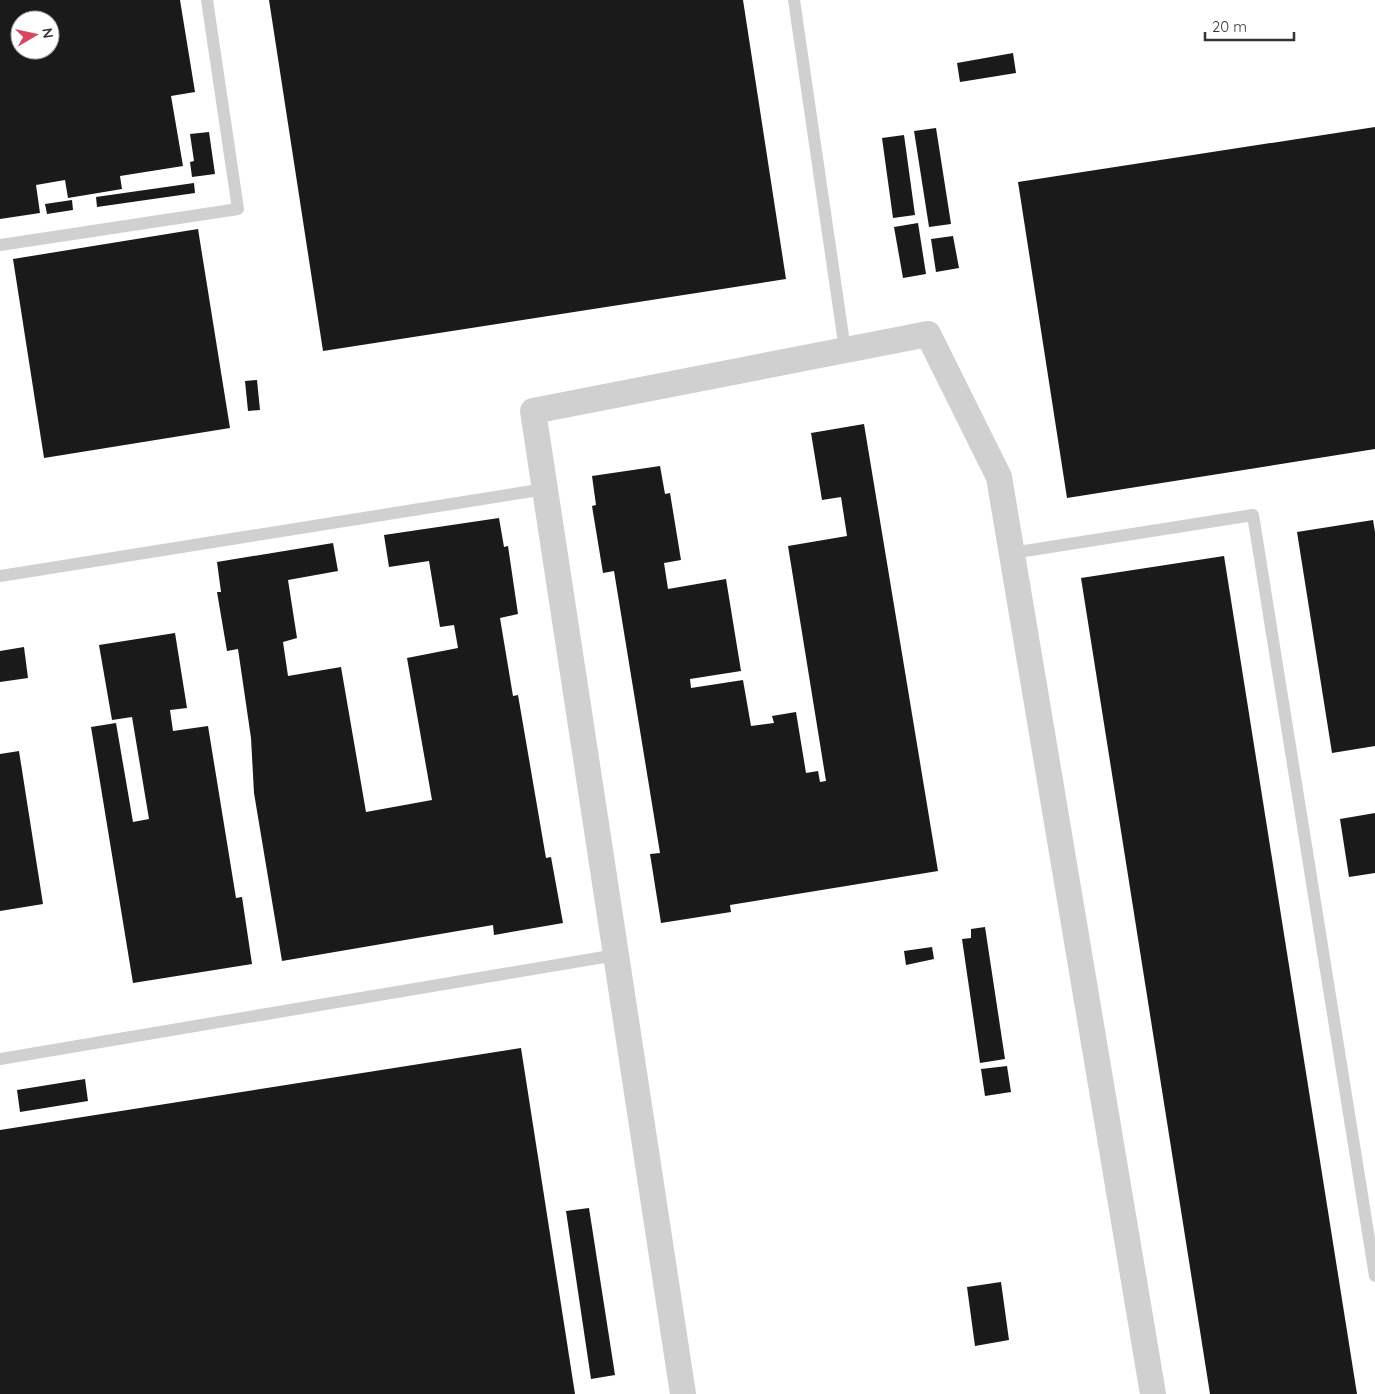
<svg xmlns="http://www.w3.org/2000/svg" width="1375" height="1394" font-family="Quicksand,sans-serif">
<style>
.building{fill:#1a1a1a;fill-rule:evenodd}
.lines{fill:none;stroke-linecap:round;stroke-linejoin:round}
.service{stroke:#d0d0d0;stroke-width:12}
.minor{stroke:#d0d0d0;stroke-width:26}
</style>
<rect width="100%" height="100%" fill="#fff"/>
<!-- building -->
<g class="building">
<path d="M0,0H180L195,92L171,96L183,166L120,176L122,189L68,198L65,180L36,185L40,213L0,219ZM20,20H50V50H20Z"/>
<polygon points="269,0 743,0 786,279 323,351"/>
<polygon points="1013,53 1016,73 960,82 957,63"/>
<polygon points="1375,127 1375,449 1067,498 1018,182"/>
<polygon points="936,128 951,224 929,227 914,131"/>
<polygon points="209,132 215,174 192,177 190,162 194,161 190,134"/>
<polygon points="904,135 915,215 893,218 882,138"/>
<polygon points="194,183 195,193 97,207 96,197"/>
<polygon points="72,200 73,210 47,214 45,204"/>
<polygon points="918,223 926,274 903,278 894,227"/>
<polygon points="198,229 230,428 44,458 13,259"/>
<polygon points="953,236 959,268 936,272 931,239"/>
<polygon points="257,380 260,410 248,411 245,381"/>
<polygon points="864,424 938,871 730,905 731,912 661,923 650,854 660,853 614,571 603,573 592,506 596,505 592,476 660,466 665,494 670,493 681,560 664,563 668,589 726,579 741,671 690,679 691,688 743,680 751,726 774,723 772,716 796,712 806,773 818,771 820,782 826,781 788,546 847,536 841,497 822,500 811,433"/>
<polygon points="499,518 504,547 508,546 518,614 500,618 513,696 518,695 546,858 551,857 563,923 494,935 493,925 282,961 254,793 251,738 238,649 227,651 217,592 221,592 217,562 333,543 338,571 288,580 297,638 283,642 288,676 341,667 366,812 432,800 407,658 458,648 454,625 440,627 429,561 389,567 384,535"/>
<polygon points="1373,520 1375,532 1375,746 1332,753 1297,532"/>
<polygon points="1224,556 1357,1394 1210,1394 1081,578"/>
<polygon points="175,633 187,708 170,710 173,731 208,726 236,898 242,897 252,964 133,983 91,727 116,723 133,822 149,819 132,717 112,720 99,645"/>
<polygon points="24,647 28,678 0,682 0,651"/>
<polygon points="19,751 43,904 0,911 0,754"/>
<polygon points="1375,813 1375,873 1349,877 1340,819"/>
<polygon points="985,927 1005,1059 980,1063 962,939 971,938 971,929"/>
<polygon points="932,947 934,959 906,965 904,951"/>
<polygon points="521,1048 575,1394 0,1394 0,1130"/>
<polygon points="1007,1066 1011,1092 985,1096 981,1069"/>
<polygon points="85,1079 88,1101 20,1112 17,1090"/>
<polygon points="589,1208 615,1375 591,1379 566,1211"/>
<polygon points="1001,1282 1009,1340 975,1346 967,1287"/>
</g>
<g class="lines">
<!-- service -->
<g class="service">
<polyline points="794,0 845,350"/>
<polyline points="0,245 238,209 207,0"/>
<polyline points="1012,553 1253,515 1375,1276"/>
<polyline points="0,576 545,489"/>
<polyline points="0,1059 616,955"/>
</g>
<!-- minor -->
<polyline class="minor" points="683,1394 533,411 928,334 999,477 1153,1394"/>
</g>
<!-- north arrow -->
<g transform="translate(35 35) rotate(81)"><circle r="24" fill="#ffffff" stroke="#adadad"/>
<path d="M0-4L9 19L0 12L-9 19Z" fill="#da4560"/>
<text y="-8" font-size="14" font-weight="bold" text-anchor="middle" fill="#333333">N</text>
</g>
<!-- scale -->
<path d="M1205 32v8h89v-8" fill="none" stroke="#333333" stroke-width="2.5"/>
<text x="1212" y="32" font-size="15" fill="#333333" stroke="#ffffff" stroke-width="4" paint-order="stroke">20 m</text>
</svg>
